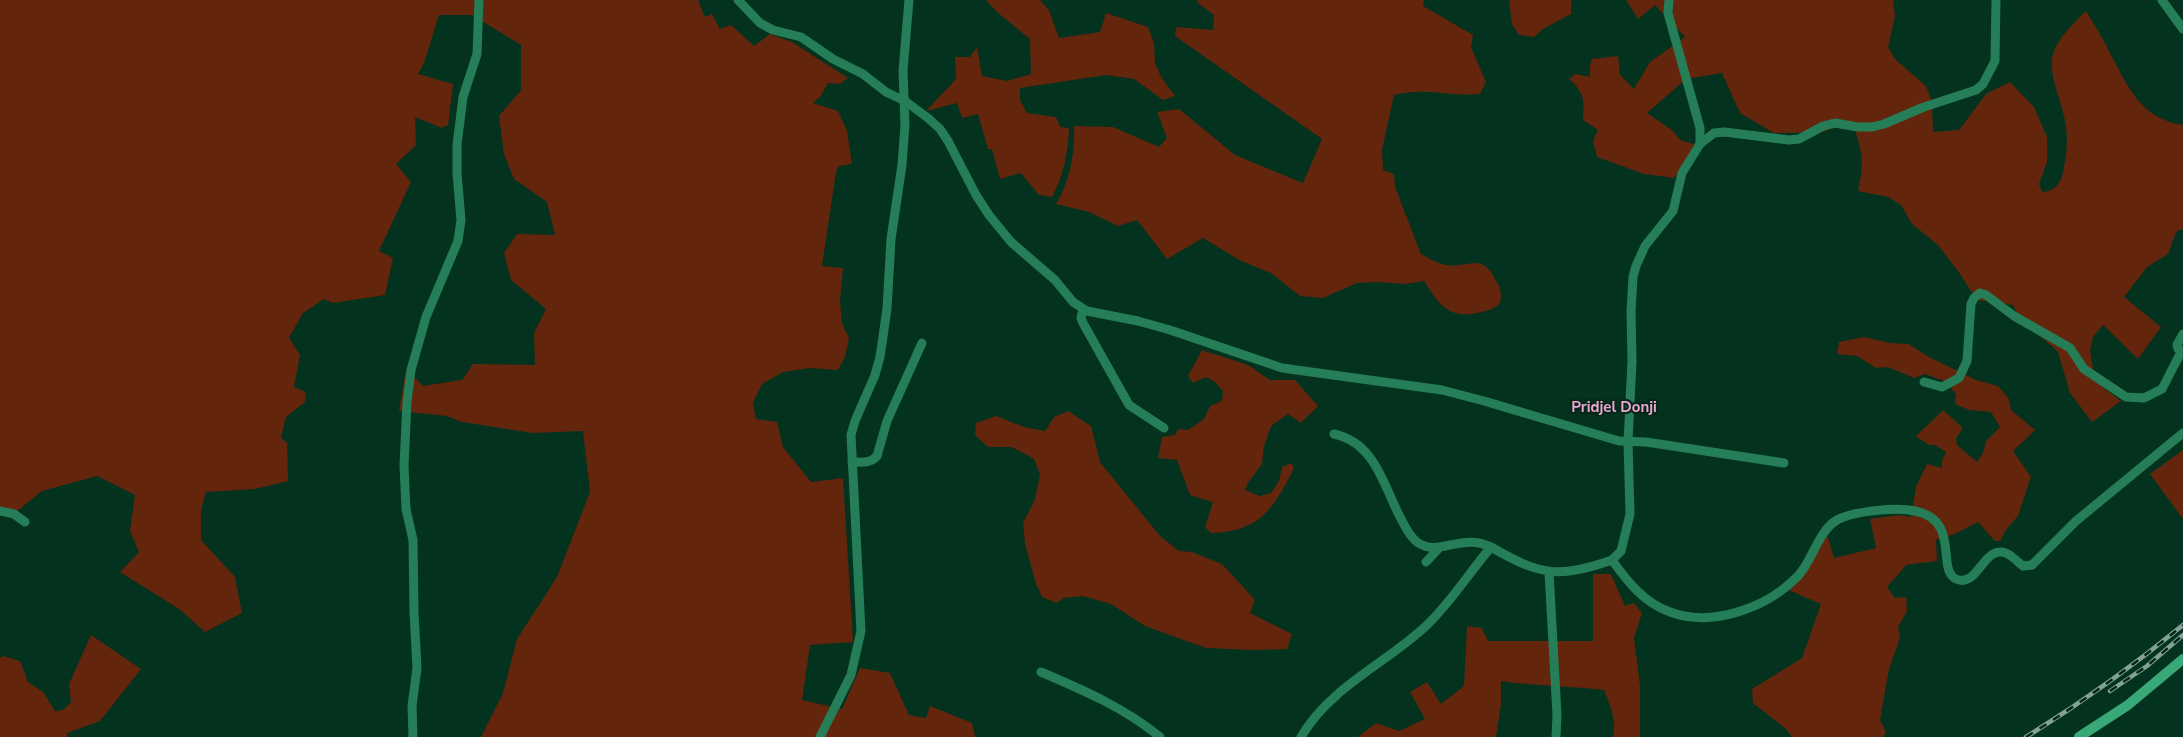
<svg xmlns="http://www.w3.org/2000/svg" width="2183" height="737" font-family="'Nunito Sans',sans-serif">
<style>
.green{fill:#63250c}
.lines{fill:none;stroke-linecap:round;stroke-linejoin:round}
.street{stroke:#257e57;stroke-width:9}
.secondary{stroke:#39a877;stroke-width:10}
.rail-casing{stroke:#82a293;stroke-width:4.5}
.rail{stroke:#052718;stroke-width:2.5;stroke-dasharray:8;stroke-linecap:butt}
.labels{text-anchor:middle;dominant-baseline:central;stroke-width:4.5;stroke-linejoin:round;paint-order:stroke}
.quarter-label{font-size:15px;font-weight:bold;fill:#eca6d3;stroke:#052718}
</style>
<rect width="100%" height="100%" fill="#03321f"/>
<!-- green -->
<g class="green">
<polygon points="0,0 698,0 705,17 712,14 720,29 731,25 754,46 770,34 792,42 848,78 840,84 828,83 820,97 813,103 838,111 847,131 852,164 839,166 836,172 822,266 843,268 840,301 842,323 849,338 845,357 838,370 810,368 783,372 762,384 753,403 756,419 777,422 783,447 811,482 843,478 853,642 810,645 802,700 842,709 860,668 890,673 909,715 926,718 930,706 972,723 975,737 481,737 503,693 517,639 557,577 590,492 583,431 533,433 462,422 447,416 399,411 406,369 423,386 462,380 473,364 535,365 534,333 546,309 511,280 504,253 517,234 555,235 547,202 514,179 504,154 499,116 521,90 521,45 472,15 439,15 424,63 418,74 453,84 448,125 442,128 415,117 416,145 396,164 411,182 379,251 393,258 385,295 333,303 324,299 303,313 289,338 300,355 294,387 306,392 305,402 286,417 281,437 287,443 288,481 255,489 206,492 201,510 201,540 235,577 242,613 205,632 179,609 120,572 139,552 130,531 135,495 97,476 42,491 16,512 0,511"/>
<path d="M986,0H1040L1049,10L1059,38L1100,32L1106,13L1148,27L1154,43L1155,63L1161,77L1175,96L1163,100L1134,79L1106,75L1020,88V100L1027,113L1056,117L1060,127L1069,128C1068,152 1064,175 1052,197L1039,195L1021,173L1000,179L992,149H988L978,114L962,118L957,103L926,111L956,79L955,57H970L977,47L982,76L1007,81L1031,74L1030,39L998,13Z"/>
<path d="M1197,0H1424L1423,6L1473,35L1471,47L1486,82L1480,94C1448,97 1427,87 1394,95L1382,150L1383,170L1394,174L1395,187L1421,254C1427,257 1435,262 1442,264C1465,271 1481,250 1495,279C1499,285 1501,289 1501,297C1501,306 1493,309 1485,311C1451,321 1441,308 1424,281L1406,284L1376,282L1357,283L1323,298L1300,296L1271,273L1241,261L1203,238L1167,259L1137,220L1118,226L1089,212L1056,204C1070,181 1075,153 1074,126L1113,127L1159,147L1167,138L1157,112L1179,109L1235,155L1303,183L1322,139L1175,36L1176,27L1213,30L1214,15L1198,3Z"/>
<polygon points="1509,0 1571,0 1571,14 1543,29 1534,37 1519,35 1512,24"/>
<path d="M1626,0H1893L1895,16L1888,47L1895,59L1926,86L1932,101L1933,132L1959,130L1986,94L2010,82L2034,107L2047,137V162L2039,184L2042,192C2057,191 2062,181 2064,167C2067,152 2068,137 2065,121C2062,102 2047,73 2053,54C2059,36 2073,24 2086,11C2095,26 2104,40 2111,55C2129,89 2141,118 2183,125V229L2176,232L2168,254L2147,267L2124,297L2161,327L2138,359L2103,325L2093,337L2090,350L2093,369L2101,386L2121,401L2092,422L2070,393L2058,352L2018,316L2013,305L1977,300L1960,274L1938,245L1912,224L1901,205L1888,197L1858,191C1865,160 1862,151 1852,121L1823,132L1774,133L1740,113L1722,73L1686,79L1647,113L1673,131L1680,140L1697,145L1674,178L1644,174L1597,157L1593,141L1598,130L1583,120C1584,100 1585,93 1569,79L1575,74L1590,77V66L1592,59L1618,56L1620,75L1634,89L1650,62L1685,37L1655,5L1638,19Z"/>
<polygon points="1864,337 1890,343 1909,344 1929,357 1976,380 1998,386 2009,399 2011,410 2035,430 2013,451 2031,477 2018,516 2005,531 2000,541 1995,541 1978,522 1957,533 1936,540 1937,561 1906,565 1887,587 1895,598 1906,597 1907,611 1898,627 1900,638 1889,669 1880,720 1886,732 1883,737 1792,737 1786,729 1753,703 1752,689 1802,658 1821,604 1786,589 1827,534 1834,558 1876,548 1870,519 1899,515 1911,517 1916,487 1927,464 1942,468 1942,461 1946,452 1935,445 1929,445 1916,436 1943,410 1963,428 1956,438 1957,445 1977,462 1983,453 1986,441 2000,427 1991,412 1969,410 1955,404 1956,395 1947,382 1925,374 1914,378 1888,367 1876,368 1857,356 1837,354 1839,342"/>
<path d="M1202,350L1248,365L1270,380H1295L1318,406L1301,423L1288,414L1271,426L1264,446L1262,464L1248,483L1245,490L1260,496L1271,493L1279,481L1282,467L1291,463L1294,468C1274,508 1260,532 1211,533L1205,527L1213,502L1190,495L1177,460L1158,458L1162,437L1175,435L1178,429L1188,430L1204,419L1210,406L1222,401L1223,391L1215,382L1206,377L1193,383L1188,376Z"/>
<polygon points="1068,411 1091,426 1100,462 1160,536 1179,551 1192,552 1222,564 1255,600 1250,613 1292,634 1287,649 1253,650 1206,648 1145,626 1111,604 1083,596 1064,598 1056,603 1042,597 1036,584 1025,544 1023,523 1035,499 1040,474 1034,459 1012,447 988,447 975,435 976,423 996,416 1024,427 1045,431 1054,417"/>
<polygon points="2183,450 2183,519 2150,474"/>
<path d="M1593,574H1611L1625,606L1634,603L1642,613L1634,638L1640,685V737H1613C1617,721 1610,705 1604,690C1569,686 1535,686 1501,681V704L1496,737H1358L1376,723L1399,731L1425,719L1410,692L1427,682L1441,704L1464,686L1467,626L1482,628L1488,641H1593Z"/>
<polygon points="91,635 141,669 100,721 67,733 67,737 0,737 0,658 3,656 20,661 28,682 43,692 55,711 63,710 71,702 69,684"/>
</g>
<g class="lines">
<!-- street -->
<g class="street">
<polyline points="738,0 760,23 773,30 801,37 833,59 863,74 886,92 905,101 928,118 940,129 948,141 976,195 989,215 1011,242 1055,280 1073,302 1087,311 1138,321 1170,330 1282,368 1442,390 1484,401 1619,441 1646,442 1784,463"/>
<polyline points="1669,0 1668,13 1700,128 1700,144"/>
<polyline points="2162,0 2183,29"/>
<polyline points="1083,309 1081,318 1083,323 1129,405 1164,428"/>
<polyline points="2183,334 2177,345 2178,349 2183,352"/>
<polyline points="1924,382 1942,387 1959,378 1967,361 1971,304 1974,298 1980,293 1986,295 2014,316 2070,348 2084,369 2126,397 2144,398 2162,389 2181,352"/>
<path d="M1334,434C1375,443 1383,484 1400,517C1405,526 1409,536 1417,542C1439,558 1461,532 1491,547"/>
<path d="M852,462C861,462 870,464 877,456L887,421L922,343"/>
<polyline points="0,511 14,514 25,522"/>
<polyline points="1612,560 1621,551 1630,514 1628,442 1632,361 1631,312 1633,277 1636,266 1645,246 1673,211 1682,173 1700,144 1714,133 1724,132 1789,140 1799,139 1823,126 1835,123 1858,127 1872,127 1884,124 1924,107 1976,90 1983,84 1995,61 1996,0"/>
<polyline points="1426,562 1439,548"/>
<polyline points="1549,572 1557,715 1556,737"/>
<path d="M1041,672C1083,690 1125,708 1160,737"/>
<polyline points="413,737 412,706 417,668 414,612 413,540 406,509 404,466 407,402 411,370 426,317 458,241 461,220 457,173 457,145 463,97 477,54 479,0"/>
<polyline points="820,737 851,675 861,631 851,435 855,421 875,375 880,357 887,309 891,239 902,165 905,125 903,71 909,0"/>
<path d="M1301,737C1330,687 1387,663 1427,625C1451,602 1469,573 1491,547C1540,575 1557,579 1612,560C1627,581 1644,603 1670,612C1713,628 1768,607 1798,576C1813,560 1818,531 1837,520C1854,511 1896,507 1915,511C1961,520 1936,570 1956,579C1979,589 1983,542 2008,554C2013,557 2018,562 2023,566L2032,565L2076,521L2183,433"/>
</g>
<!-- secondary -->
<polyline class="secondary" points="2079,737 2128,705 2183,659"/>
<defs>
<g id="rail">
<polyline points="2110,691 2147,666 2183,635"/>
<path d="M2026,737C2081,703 2133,666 2183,625"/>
</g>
</defs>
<!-- rail casing -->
<use href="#rail" class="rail-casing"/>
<!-- rail -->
<use href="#rail" class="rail"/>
</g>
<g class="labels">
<!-- quarter labels -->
<g class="quarter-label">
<text x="1614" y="407">Pridjel Donji</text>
</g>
</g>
</svg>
